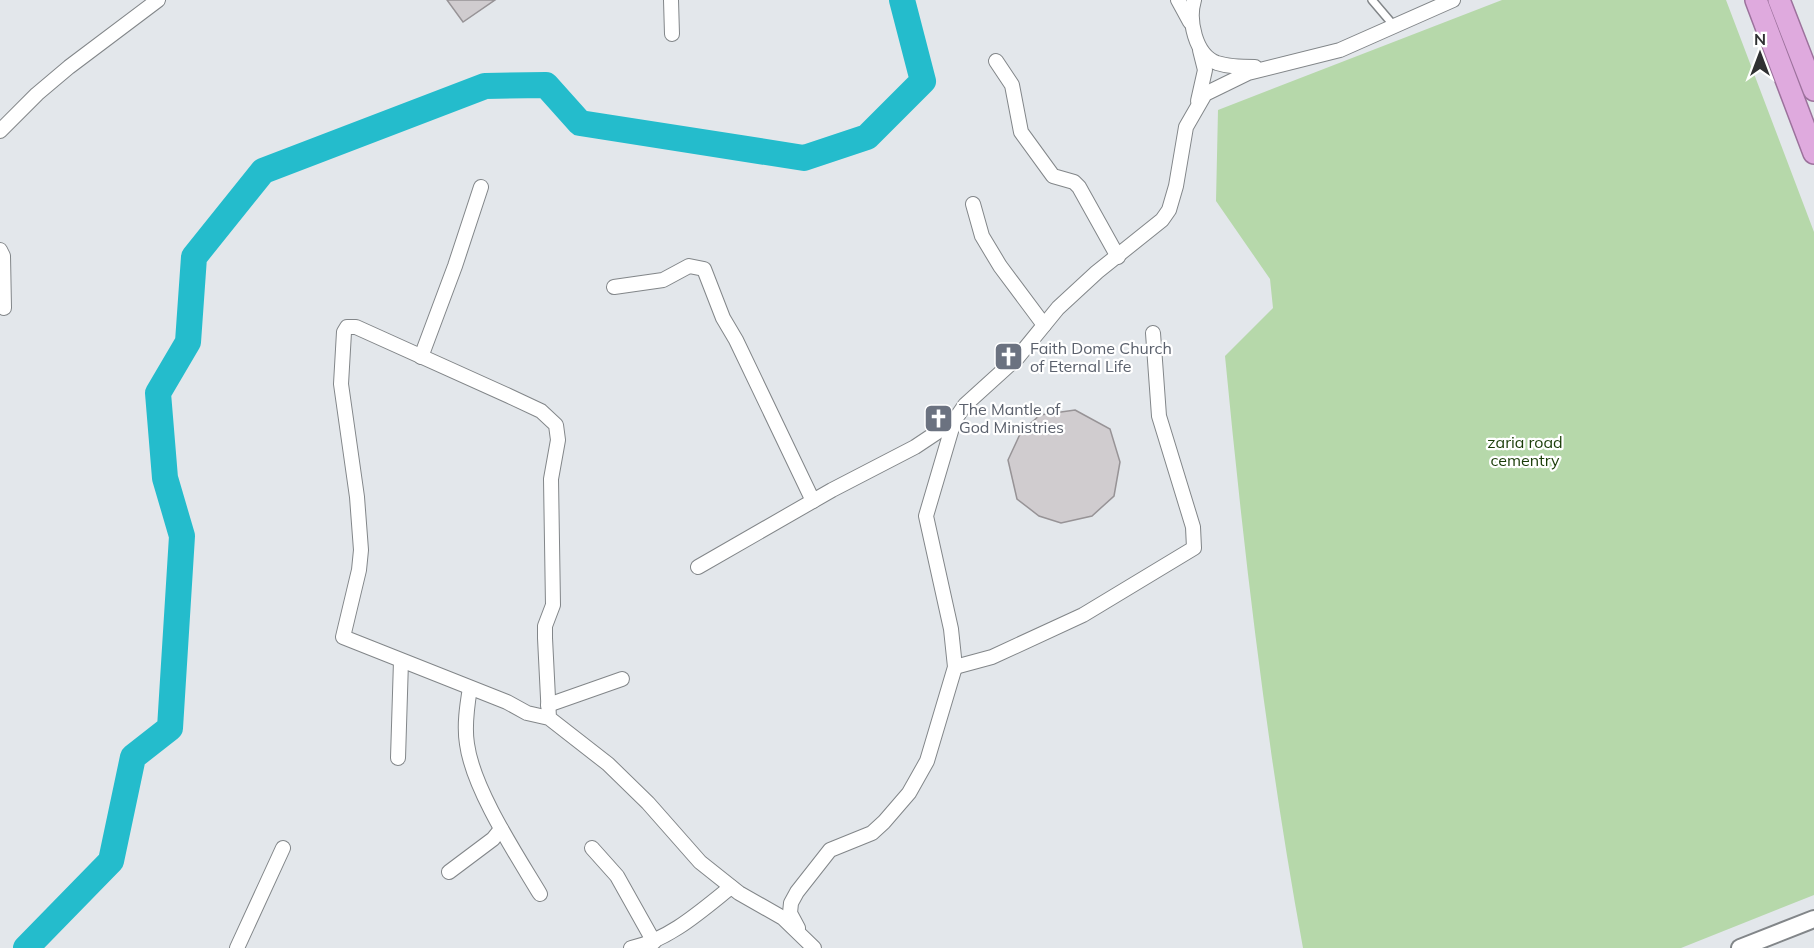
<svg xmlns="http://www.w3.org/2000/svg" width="1814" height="948" font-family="Mulish,sans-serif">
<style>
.green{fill:#b6d8aa}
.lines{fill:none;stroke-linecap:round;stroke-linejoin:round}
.river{stroke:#24bccc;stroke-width:26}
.building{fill:#d0cccf;stroke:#979396;stroke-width:1.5}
.service-casing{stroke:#828689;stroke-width:10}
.minor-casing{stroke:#828689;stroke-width:16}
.tertiary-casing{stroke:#828689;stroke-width:20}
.trunk-casing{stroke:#9c729c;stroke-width:24}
.service{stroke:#fff;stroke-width:7}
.minor{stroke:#fff;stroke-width:14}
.tertiary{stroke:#fff;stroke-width:16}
.trunk{stroke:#dfaade;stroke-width:21}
.labels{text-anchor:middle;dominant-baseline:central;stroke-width:4.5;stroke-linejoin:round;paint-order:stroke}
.worship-label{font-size:16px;fill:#5b616d;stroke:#fff;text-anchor:start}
.park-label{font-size:16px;fill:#1a3d08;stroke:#fff}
</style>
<rect width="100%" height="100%" fill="#e3e7eb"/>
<!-- green -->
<path class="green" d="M1502,0H1726L1814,232V895L1681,948H1303C1267,752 1244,554 1225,356L1273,308L1270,279L1216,201L1218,110Z"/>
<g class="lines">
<!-- river -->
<polyline class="river" points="26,948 111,861 133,757 170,728 182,536 165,478 158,393 188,342 194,257 263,171 485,86 546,85 580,123 804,158 867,137 923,81 902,0"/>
</g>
<!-- building -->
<g class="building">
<polygon points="447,0 495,0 463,22"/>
<polygon points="1075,410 1110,429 1120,462 1114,496 1092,516 1061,523 1039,516 1017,499 1008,460 1021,432 1040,415"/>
</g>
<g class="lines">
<defs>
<polyline id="service" points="1372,0 1395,27"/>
<g id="minor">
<polyline points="671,0 672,34"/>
<polyline points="1178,0 1190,22"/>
<path d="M1194,0C1188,20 1195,55 1217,63C1229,67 1242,67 1255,67"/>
<polyline points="996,61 1012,85 1021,132 1053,176 1074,182 1079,187 1118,257"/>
<polyline points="1198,101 1205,70 1200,50"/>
<polyline points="0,131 37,94 69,67 158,0"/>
<polyline points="973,204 982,236 1000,266 1044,325"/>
<polyline points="0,250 3,256 4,308"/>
<polyline points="614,287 663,280 689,266 704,269 723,318 736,340 813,501"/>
<polyline points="421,357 455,266 481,187"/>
<polyline points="698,567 832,490 915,447 954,421"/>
<polyline points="955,667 992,657 1083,615 1194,548 1193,527 1159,416 1153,333"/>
<path d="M470,688C467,706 464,726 467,744C473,789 516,854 540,894"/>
<polyline points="548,705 622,679"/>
<polyline points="549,718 545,638 545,626 553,605 551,479 558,440 556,425 541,411 509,396 356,327 347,327 344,332 341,384 357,497 361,550 359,570 343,637 507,702 527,713 549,718 608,764 648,803 700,862 739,893 783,918 814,948"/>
<polyline points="398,758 401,661"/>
<polyline points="592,848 617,876 654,942"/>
<polyline points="449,872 493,839 501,829"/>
<polyline points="798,928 790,913 791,903 797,892 830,850 872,833 884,822 909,793 927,761 955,667 951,629 926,516 954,421 965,405 1018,357 1058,308 1097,272 1162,220 1169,210 1176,186 1186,127 1205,94 1248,73 1340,50 1453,0"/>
<polyline points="237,948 283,848"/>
<path d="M631,948C669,940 701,911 731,887"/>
</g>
<polyline id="tertiary" points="1740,948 1814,919"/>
<g id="trunk">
<polyline points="1756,0 1814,153"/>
<polyline points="1779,0 1814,90"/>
</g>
</defs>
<!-- service casing -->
<use href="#service" class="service-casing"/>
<!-- minor casing -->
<use href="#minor" class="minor-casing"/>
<!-- tertiary casing -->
<use href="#tertiary" class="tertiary-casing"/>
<!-- trunk casing -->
<use href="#trunk" class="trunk-casing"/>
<!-- service -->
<use href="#service" class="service"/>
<!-- minor -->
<use href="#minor" class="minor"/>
<!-- tertiary -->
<use href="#tertiary" class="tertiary"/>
<!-- trunk -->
<use href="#trunk" class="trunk"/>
</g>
<!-- icons -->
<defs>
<symbol id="church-square" viewBox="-11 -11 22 22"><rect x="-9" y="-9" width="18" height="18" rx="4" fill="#6b7280" stroke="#fff"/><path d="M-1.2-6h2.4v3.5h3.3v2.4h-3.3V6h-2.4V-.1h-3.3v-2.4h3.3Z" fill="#fff"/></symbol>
</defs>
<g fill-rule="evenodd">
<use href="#church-square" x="992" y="340" width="33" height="33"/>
<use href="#church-square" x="922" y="402" width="33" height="33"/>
</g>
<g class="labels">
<!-- worship labels -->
<g class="worship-label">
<text x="1030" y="348">Faith Dome Church<tspan x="1030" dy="18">of Eternal Life</tspan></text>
<text x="959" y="409">The Mantle of<tspan x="959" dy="18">God Ministries</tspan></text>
</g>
<!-- park labels -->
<g class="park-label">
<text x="1525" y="442">zaria road<tspan x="1525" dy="18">cementry</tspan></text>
</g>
</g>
<!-- north arrow -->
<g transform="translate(1760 54)" stroke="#ffffff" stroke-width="4.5" paint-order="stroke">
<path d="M0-4.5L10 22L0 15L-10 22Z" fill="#2f3032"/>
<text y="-9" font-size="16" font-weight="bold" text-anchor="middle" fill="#2f3032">N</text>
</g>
</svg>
